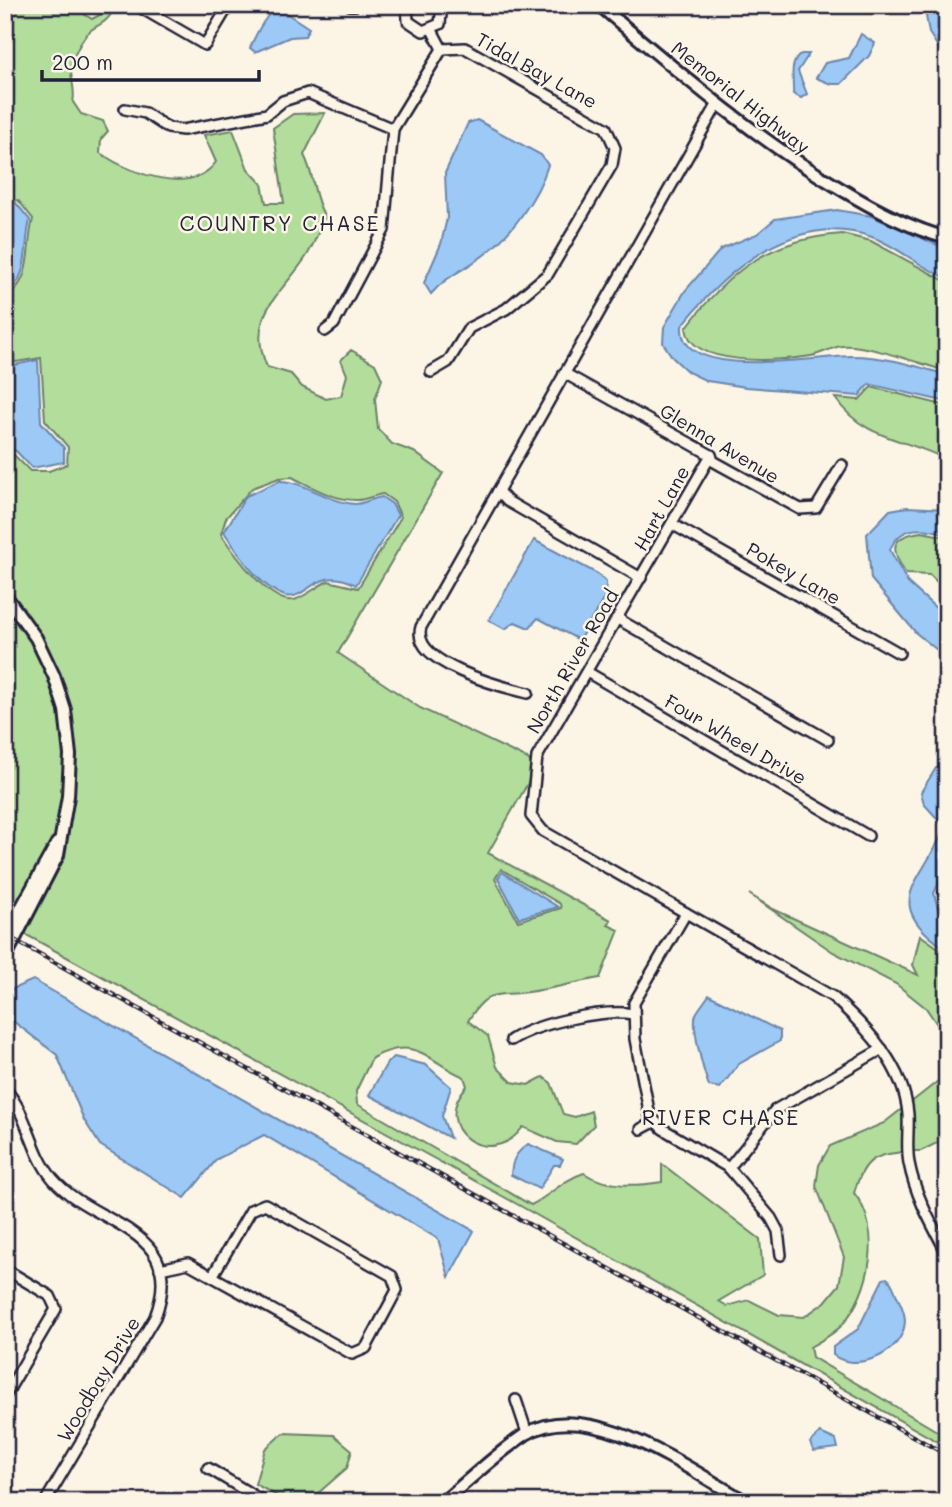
<svg xmlns="http://www.w3.org/2000/svg" width="952" height="1507" font-family="Mali,sans-serif">
<style>
.green{fill:#b3dd9b;stroke:#6a806b;stroke-width:2;fill-rule:evenodd}
.water{fill:#9cc9f6;stroke:#6b86ab;stroke-width:2}
.lines{fill:none;stroke-linecap:round;stroke-linejoin:round}
.minor-casing{stroke:#22223b;stroke-width:14}
.tertiary-casing{stroke:#22223b;stroke-width:16}
.minor{stroke:#fcf5e5;stroke-width:9}
.tertiary{stroke:#fcf5e5;stroke-width:10}
.rail-casing{stroke:#22223b;stroke-width:4.5}
.rail{stroke:#fcf5e5;stroke-width:2;stroke-dasharray:5;stroke-linecap:butt}
.labels{text-anchor:middle;dominant-baseline:central;stroke-width:5;stroke-linejoin:round;paint-order:stroke}
.street-label{font-size:19px;fill:#22223b;stroke:#fcf5e5}
.neighbourhood-label{font-size:21px;letter-spacing:2px;fill:#22223b;stroke:#fcf5e5}
</style>
<rect width="100%" height="100%" fill="#fcf5e5"/>
<filter id="ink" filterUnits="userSpaceOnUse"><feTurbulence type="fractalNoise" baseFrequency=".0143" numOctaves="2"/><feDisplacementMap in="SourceGraphic" scale="14" xChannelSelector="R" yChannelSelector="G"/><feConvolveMatrix kernelMatrix="1 2 1 2 8 2 1 2 1" color-interpolation-filters="sRGB"/></filter>
<g filter="url(#ink)">
<!-- green -->
<g class="green">
<path d="M5,5H89L84,14L92,19L105,12L112,13C105,23 100,24 91,30C83,36 71,59 71,70C71,82 76,90 73,102L81,114L103,121L108,131L101,139L100,153C130,173 191,197 216,162L204,135L233,130L248,169L262,184L266,203H284L273,128L293,114L325,113L304,155C315,176 312,195 325,217C319,230 314,245 306,257C281,295 245,315 267,367L291,374L302,387L326,399L341,396L347,375L341,360L351,350L375,364L382,379L375,399L378,429L392,444L414,452L443,473L338,653L420,708L528,759L533,765L532,776L488,853L611,920L608,925L619,930L600,978C576,982 552,989 528,992C497,997 488,987 468,1021L488,1036L497,1067L512,1082L528,1085L543,1077L551,1083L563,1114L575,1117L591,1111L594,1125L576,1144L557,1142L523,1127C490,1172 428,1128 467,1086L464,1077C426,1061 418,1034 372,1058L356,1091L357,1104L531,1205C551,1195 562,1180 584,1173C606,1188 636,1186 662,1182V1164L760,1239L763,1275L719,1301L727,1306L749,1300L779,1315L804,1317L825,1302L839,1285L844,1257L816,1186L819,1165L830,1146L884,1123L903,1108L905,1152C872,1154 863,1162 854,1193C883,1229 871,1292 842,1325C833,1335 820,1341 810,1347L812,1357L947,1437V1447L515,1203L23,933L61,856L72,797L58,674L30,620L5,589V453L14,455L30,471H49L67,464L68,447L45,420L41,358L16,362L5,359V299C34,279 25,249 33,219L18,200L5,203ZM292,477C312,487 333,500 356,500C364,501 374,495 383,494L394,502L401,517L358,588L328,581C317,586 305,597 294,600C270,605 233,552 221,534L226,518L252,488L279,478ZM501,869L560,904L561,908L518,921L495,879Z"/>
<path d="M842,234L871,241L947,282V371C923,365 865,343 842,346C832,347 822,354 811,356C782,361 690,368 686,328C729,271 769,239 842,234Z"/>
<path d="M871,387L947,406V460C905,437 866,442 835,398L859,400Z"/>
<path d="M922,532L947,537V592L930,575L906,574C890,549 889,536 922,532Z"/>
<path d="M5,602C58,665 83,757 55,836C53,842 48,848 45,854C32,879 19,905 5,930Z"/>
<polygon points="947,872 947,910 938,893"/>
<polygon points="749,894 773,909 918,975 913,965 920,935 947,954 947,1039 926,1008 896,984 833,952"/>
<polygon points="947,1074 947,1138 921,1151 912,1151 909,1104"/>
<polygon points="283,1433 334,1435 352,1450 347,1468 308,1502 281,1498 255,1484 265,1449"/>
</g>
<!-- water -->
<g class="water">
<polygon points="924,5 947,5 947,61 929,33"/>
<path d="M277,7L309,28L305,36L290,37L255,52L250,48C256,34 265,15 277,7Z"/>
<polygon points="861,34 875,43 869,56 841,84 831,84 816,78 825,63 849,58"/>
<path d="M801,54H809L798,71L807,94L801,98L793,94C794,79 788,64 801,54Z"/>
<path d="M477,120L541,155L548,165C538,197 511,235 484,255C466,269 446,276 431,294L424,283L441,244L447,218L445,173L468,123Z"/>
<path d="M16,203L30,220C23,247 31,277 5,295V207Z"/>
<path d="M837,210L871,216L947,249V278C920,268 899,247 872,237C795,210 726,270 682,326C677,383 821,356 852,356C885,356 915,366 947,375V402L869,384L859,396L746,387L707,381L688,372L673,358L663,343L664,327L685,291L721,249L757,234L775,219Z"/>
<polygon points="38,360 41,422 64,448 64,462 32,468 16,451 5,449 5,363 15,365"/>
<path d="M279,481C302,480 328,502 355,504C363,504 373,498 382,497L392,504L398,515L356,585C318,563 306,602 285,596C259,588 238,552 224,532L246,496Z"/>
<path d="M907,507L947,509V534C925,527 900,524 890,550L908,583L947,618V658L916,633L871,579L867,534L890,510Z"/>
<polygon points="534,540 598,574 606,582 606,595 579,640 538,618 529,628 515,622 505,629 489,620"/>
<path d="M947,764V867L934,893L938,909L947,918V950C877,902 922,884 945,827L924,804L921,792L936,768Z"/>
<polygon points="502,872 558,907 519,918 498,878"/>
<polygon points="33,980 474,1231 449,1277 438,1239 264,1135 217,1159 185,1198 100,1145 84,1120 57,1055 9,1018 5,1012 10,990"/>
<path d="M709,995L780,1031V1041L739,1064L720,1088L709,1086C704,1073 691,1027 696,1014C699,1008 705,1001 709,995Z"/>
<polygon points="394,1057 426,1065 451,1087 442,1116 450,1138 369,1095 387,1063"/>
<path d="M528,1144L563,1159L560,1165H554L539,1189L511,1175C512,1159 516,1153 528,1144Z"/>
<path d="M887,1278C893,1283 894,1289 897,1296C902,1307 907,1316 904,1328C897,1356 855,1372 833,1355V1347L858,1329L883,1279Z"/>
<polygon points="820,1433 836,1440 838,1448 814,1451 810,1443"/>
</g>
<g class="lines">
<defs>
<g id="minor">
<polyline points="136,5 205,45 229,5"/>
<polyline points="350,5 355,5"/>
<polyline points="407,5 408,21 423,31 440,24 442,5"/>
<polyline points="432,30 442,49"/>
<polyline points="125,109 145,113 168,128 183,130 267,114 283,101 308,93 393,129"/>
<polyline points="325,331 334,324 384,230 393,129 442,49 465,48 606,128 615,148 612,165 548,274 506,309 469,328 448,362 431,372"/>
<polyline points="564,373 711,455 713,461 800,509 816,508 842,465"/>
<path d="M711,455L537,757L531,816L543,831L833,997C867,1028 904,1066 908,1114C909,1130 906,1147 909,1163C915,1195 932,1225 947,1253"/>
<path d="M498,491L421,627C410,663 502,687 528,693"/>
<polyline points="672,524 899,653"/>
<polyline points="641,578 507,501 498,491 717,105"/>
<polyline points="618,619 828,740"/>
<polyline points="587,672 868,836"/>
<polyline points="686,913 634,1003 635,1039 650,1116 663,1129 729,1168 771,1218 778,1231 781,1255"/>
<path d="M511,1040C538,1023 602,1009 633,1014"/>
<path d="M5,1089C29,1115 30,1152 53,1179C94,1227 189,1227 155,1317L45,1502"/>
<polyline points="641,1129 654,1122"/>
<polyline points="729,1168 775,1110 882,1049"/>
<polyline points="5,1269 50,1296 56,1309 5,1396"/>
<polyline points="160,1269 188,1263 352,1354 366,1348 397,1290 392,1276 265,1204 251,1210 213,1275"/>
<polyline points="516,1400 527,1433"/>
<polyline points="208,1468 264,1502"/>
</g>
<g id="tertiary">
<path d="M599,5C677,71 753,137 841,189C874,209 909,228 947,238"/>
<polyline points="5,595 36,638 54,676 65,710 70,755 68,796 58,855 5,958"/>
<polyline points="5,937 57,843"/>
<path d="M443,1502C469,1480 497,1453 526,1434C590,1395 690,1471 747,1502"/>
</g>
</defs>
<!-- minor casing -->
<use href="#minor" class="minor-casing"/>
<!-- tertiary casing -->
<use href="#tertiary" class="tertiary-casing"/>
<!-- minor -->
<use href="#minor" class="minor"/>
<!-- tertiary -->
<use href="#tertiary" class="tertiary"/>
<defs>
<polyline id="rail" points="5,935 947,1455"/>
</defs>
<!-- rail casing -->
<use href="#rail" class="rail-casing"/>
<!-- rail -->
<use href="#rail" class="rail"/>
</g>
</g>
<g class="labels">
<!-- street labels -->
<g class="street-label">
<text transform="translate(537 70) rotate(29)">Tidal Bay Lane</text>
<text transform="translate(741 97) rotate(38)">Memorial Highway</text>
<text transform="translate(720 443) rotate(31)">Glenna Avenue</text>
<text transform="translate(661 508) rotate(-61)">Hart Lane</text>
<text transform="translate(794 573) rotate(30)">Pokey Lane</text>
<text transform="translate(572 661) rotate(-60)">North River Road</text>
<text transform="translate(736 739) rotate(30)">Four Wheel Drive</text>
<text transform="translate(98 1379) rotate(-59)">Woodbay Drive</text>
</g>
<!-- neighbourhood labels -->
<g class="neighbourhood-label">
<text x="280" y="222">COUNTRY CHASE</text>
<text x="721" y="1116">RIVER CHASE</text>
</g>
</g>
<!-- margin -->
<rect width="952" height="1507" fill="none" stroke="#fcf5e5" stroke-width="28"/>
<rect x="14" y="14" width="924" height="1479" fill="none" stroke="#22223b" stroke-width="2.5" filter="url(#ink)"/>
<!-- scale -->
<path d="M42 70v10h217v-10" fill="none" stroke="#22223b" stroke-width="3.5"/>
<text x="52" y="70" font-size="21" fill="#22223b" stroke="#fcf5e5" stroke-width="5" paint-order="stroke">200 m</text>
</svg>
